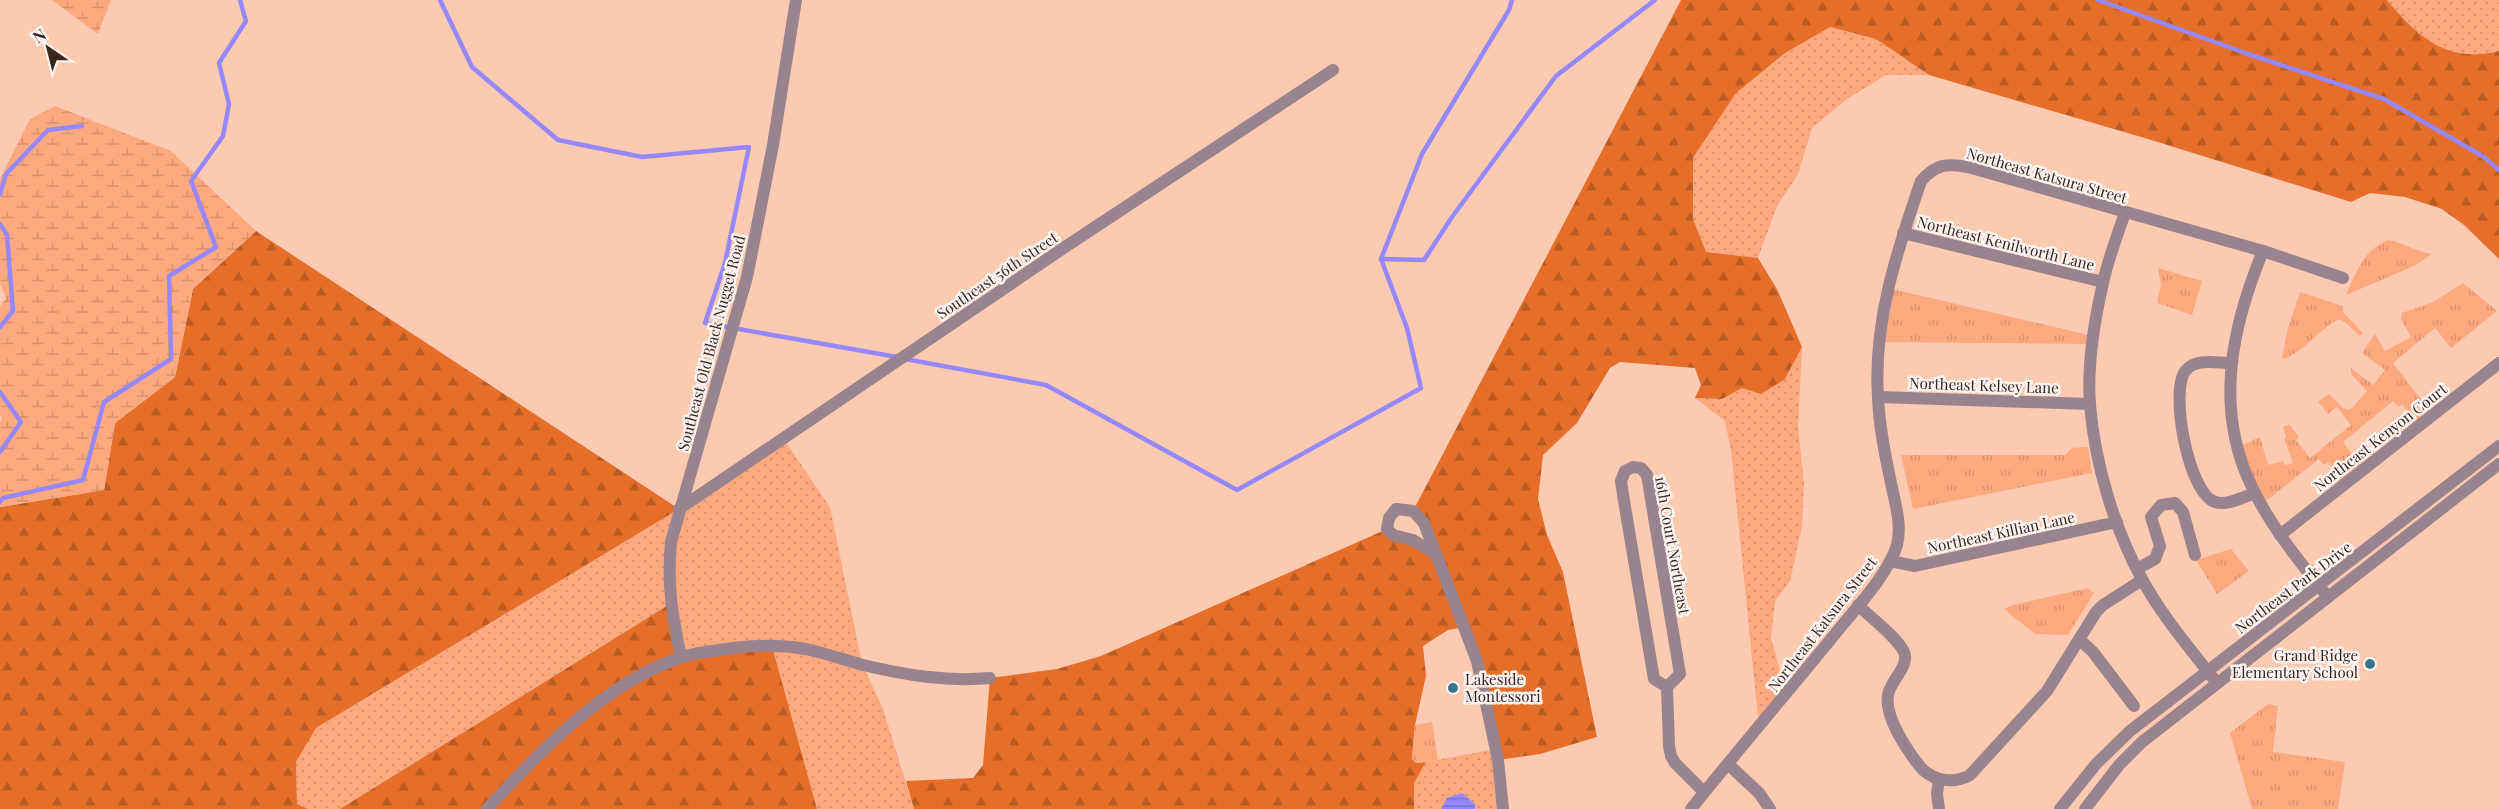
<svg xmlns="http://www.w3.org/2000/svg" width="2499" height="809" font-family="'Playfair Display',serif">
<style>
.grass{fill:url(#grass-dots)}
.forest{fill:url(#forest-firs)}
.wetland{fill:url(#wetland-marsh)}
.park{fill:url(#park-tufts)}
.water{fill:url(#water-rules)}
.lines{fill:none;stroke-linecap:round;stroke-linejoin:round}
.stream{stroke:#9688fc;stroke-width:4.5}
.minor{stroke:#99838e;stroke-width:12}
.tertiary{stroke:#99838e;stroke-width:12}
.poi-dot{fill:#3a758d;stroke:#fff4ef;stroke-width:2}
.labels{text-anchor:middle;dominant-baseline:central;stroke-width:5;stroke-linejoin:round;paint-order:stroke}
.street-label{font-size:15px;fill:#39261d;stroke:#fff4ef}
.poi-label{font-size:15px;fill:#39261d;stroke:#fff4ef;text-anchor:end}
</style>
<defs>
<pattern id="grass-dots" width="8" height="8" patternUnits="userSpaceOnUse" patternTransform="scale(1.5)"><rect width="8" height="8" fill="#fda980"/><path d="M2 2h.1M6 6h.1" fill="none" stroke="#da916e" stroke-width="1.8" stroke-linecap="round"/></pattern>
<pattern id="forest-firs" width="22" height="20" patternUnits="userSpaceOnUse" patternTransform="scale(1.5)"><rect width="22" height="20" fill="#e56f2a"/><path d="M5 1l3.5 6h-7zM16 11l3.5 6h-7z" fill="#bb5b23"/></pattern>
<pattern id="wetland-marsh" width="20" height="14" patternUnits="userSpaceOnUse" patternTransform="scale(1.5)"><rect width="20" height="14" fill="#fda980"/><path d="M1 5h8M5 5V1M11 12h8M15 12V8" fill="none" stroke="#da916e"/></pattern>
<pattern id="park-tufts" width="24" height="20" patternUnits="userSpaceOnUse" patternTransform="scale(1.5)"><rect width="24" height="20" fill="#fda980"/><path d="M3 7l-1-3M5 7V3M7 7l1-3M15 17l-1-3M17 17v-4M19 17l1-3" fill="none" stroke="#da916e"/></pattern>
<pattern id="water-rules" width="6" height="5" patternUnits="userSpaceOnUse" patternTransform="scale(1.5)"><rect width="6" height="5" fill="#9688fc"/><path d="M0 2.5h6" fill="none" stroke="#7b6fcb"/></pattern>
</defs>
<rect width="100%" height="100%" fill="#fcc9b1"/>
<!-- grass -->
<g class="grass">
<path d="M2387,0H2499V51C2447,64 2418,37 2387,0Z"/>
<polygon points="1830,27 1876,39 1929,75 1886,75 1847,99 1812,128 1798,174 1777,206 1758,258 1706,252 1693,219 1693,158 1736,92 1785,54"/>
<polygon points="1802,347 1798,428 1804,484 1802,526 1790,581 1775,601 1771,638 1786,694 1759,727 1731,450 1725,421 1695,398 1722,399 1742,388 1785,379"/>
<polygon points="783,438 830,507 862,664 883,709 914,809 817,809 772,646 681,657 670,604 340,809 308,809 297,804 296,762 316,728 679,509"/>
<polygon points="1496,749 1503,809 1414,809 1414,783 1426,762"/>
</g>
<!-- forest -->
<g class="forest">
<path d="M1681,0H2387C2418,37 2447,64 2499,51V259L2464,225L2442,209L2405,197L2370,193L2351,202L2148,139L1929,75L1876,39L1830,27L1784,54L1736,93L1693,158V219L1706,252L1758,258L1777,289L1802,347L1785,379L1761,394L1742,388L1722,399L1695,398L1701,385L1695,368L1620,362L1610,368L1577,423L1543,455L1538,499L1547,535L1563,572L1597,737L1540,754L1498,760L1464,627L1448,630L1423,646L1426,676L1415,725L1412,759L1416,763L1426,762L1414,783V809H914L906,781L973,778L983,765L990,678L1057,669L1101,656L1387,529L1433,553L1413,511Z"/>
<polygon points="256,231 679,509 316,728 296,762 297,804 308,809 0,809 0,507 104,490 115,423 175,377 193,289"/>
<polygon points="670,604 681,657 772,646 817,809 340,809"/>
</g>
<!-- wetland -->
<g class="wetland">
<polygon points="52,0 111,0 98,34"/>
<polygon points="55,106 171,151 256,231 193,289 175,377 115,423 104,490 0,507 0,423 2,418 0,414 0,306 6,298 0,283 0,179 30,119"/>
</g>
<!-- park -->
<g class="park">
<path d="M2388,240C2404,242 2415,252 2432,254L2414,266L2346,295C2356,273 2363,250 2388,240Z"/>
<polygon points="2158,268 2202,281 2192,315 2157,303 2161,285"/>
<polygon points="2463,283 2497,311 2451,348 2435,328 2393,363 2433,415 2417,428 2407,416 2409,413 2402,404 2398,407 2393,401 2343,442 2352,454 2359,450 2370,464 2343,486 2333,474 2335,472 2328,462 2324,465 2319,459 2261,505 2238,447 2260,437 2268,465 2283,461 2285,465 2293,463 2284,438 2286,437 2283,426 2290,425 2299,437 2296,440 2310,458 2351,425 2337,407 2328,414 2318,402 2329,394 2343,408 2350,410 2367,391 2351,374 2351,368 2373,385 2385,370 2362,353 2375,334 2385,351 2411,337 2401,319 2402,313 2433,302"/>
<polygon points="1888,288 2093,336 2093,344 1880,342"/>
<path d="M2300,292L2343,306V312L2363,333L2360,336C2355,332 2348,323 2341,320C2332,316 2300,357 2282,359L2287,331Z"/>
<polygon points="2088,447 2092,473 1913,509 1901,455 2065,455 2072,448"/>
<polygon points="2231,549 2249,571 2217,594 2196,560"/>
<polygon points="2088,588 2094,593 2068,635 2035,634 2004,609 2013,605"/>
<polygon points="2268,704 2278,706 2273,752 2345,762 2338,809 2252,809 2230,733"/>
<polygon points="1432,722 1438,760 1416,763 1412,759 1415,725"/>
</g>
<!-- water -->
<polygon class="water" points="1462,793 1475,804 1475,809 1441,809 1447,798"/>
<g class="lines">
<!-- stream -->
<g class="stream">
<polyline points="440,0 472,67 558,140 642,157 749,147 725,263 705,323 897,357"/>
<polyline points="2098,0 2248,54 2384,99 2484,157 2499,170"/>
<polyline points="0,194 6,174 48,130 82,126"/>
<polyline points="0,224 7,235 13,311 0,327"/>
<polyline points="1381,259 1424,260 1452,217 1556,76 1655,0"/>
<polyline points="905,359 1046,385 1237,490 1421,388 1407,328 1381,259 1422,154 1509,10 1512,0"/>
<polyline points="0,392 21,422 0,452"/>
<polyline points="0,502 3,498 83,480 104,402 171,359 169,276 216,247 191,181 223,136 229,104 219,63 246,21 240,0"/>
</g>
<!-- minor -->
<g class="minor">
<path d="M2125,213C2117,236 2108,259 2103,283C2094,322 2087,365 2090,405C2095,464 2114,528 2142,579C2161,615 2192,651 2217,683"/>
<polyline points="1903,233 2103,282"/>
<path d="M2263,251C2232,326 2214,407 2251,485C2270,526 2300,562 2328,597"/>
<path d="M2231,363C2216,363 2197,358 2186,370C2169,389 2188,493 2215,502C2227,506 2243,497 2255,493"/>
<polyline points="1878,397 2090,404"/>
<polyline points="679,509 1065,247 1333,70"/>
<polyline points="2280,535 2499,363"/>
<polyline points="1434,553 1413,540 1393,535 1387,529 1389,518 1396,509 1413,511 1424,523 1477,661 1498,760 1503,809"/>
<polyline points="1890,561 1915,566 2117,522"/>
<polyline points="2137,569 2155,559 2160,546 2151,517 2161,505 2175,503 2183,512 2195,555"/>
<path d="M1858,605C1871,618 1897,637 1904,652C1910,666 1890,681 1888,695C1884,717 1908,752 1922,769C1935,781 1954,784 1970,775L2047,691L2096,612L2103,605L2142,580"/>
<polyline points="2080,640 2093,652 2134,706"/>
<path d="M681,657C672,615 667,585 671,542L747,277L773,145L796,0"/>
<polyline points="1667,687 1654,679 1624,501 1621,481 1625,471 1633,467 1641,468 1647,475 1680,674 1667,687 1669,746 1671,756 1675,763 1704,792"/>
<polyline points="1728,764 1759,793 1770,809"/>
<polyline points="1939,779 1937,794 1939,809"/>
<path d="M487,809C541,751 602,685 679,658C696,652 715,651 733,648C757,645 782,645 806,649C825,653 844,660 863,665C905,675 947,682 990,678"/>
<path d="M1691,809C1738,750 1787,693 1835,634C1855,609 1888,575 1897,545C1902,524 1895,503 1891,483C1885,455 1879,426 1878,397C1873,322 1897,251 1921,181C1936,164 1947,163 1968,167L2263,251L2343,278"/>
</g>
<!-- tertiary -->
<g class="tertiary">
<polyline points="2060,809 2096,764 2130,731 2499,446"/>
<polyline points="2085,809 2119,765 2142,742 2499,464"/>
</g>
</g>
<!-- markers -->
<g class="poi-dot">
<circle cx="2370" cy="664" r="6"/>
<circle cx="1453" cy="688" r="6"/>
</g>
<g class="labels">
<!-- street labels -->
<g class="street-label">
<text transform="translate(2047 175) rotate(16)">Northeast Katsura Street</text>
<text transform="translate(2006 243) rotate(14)">Northeast Kenilworth Lane</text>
<text transform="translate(997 275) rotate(-34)">Southeast 56th Street</text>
<text transform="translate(711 343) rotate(-75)">Southeast Old Black Nugget Road</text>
<text transform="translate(1984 385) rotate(2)">Northeast Kelsey Lane</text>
<text transform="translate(2380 437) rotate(-38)">Northeast Kenyon Court</text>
<text transform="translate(2001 532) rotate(-12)">Northeast Killian Lane</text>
<text transform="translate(1673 545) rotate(80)">16th Court Northeast</text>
<text transform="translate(2293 587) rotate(-37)">Northeast Park Drive</text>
<text transform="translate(1822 624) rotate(-52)">Northeast Katsura Street</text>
</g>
<!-- poi labels -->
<g class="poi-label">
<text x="2358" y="655">Grand Ridge<tspan x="2358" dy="17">Elementary School</tspan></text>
<text x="1465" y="679" text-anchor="start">Lakeside<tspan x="1465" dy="17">Montessori</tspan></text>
</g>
</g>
<!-- north arrow -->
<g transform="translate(48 48) rotate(325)" stroke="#fff4ef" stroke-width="4.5" paint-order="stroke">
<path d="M0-4.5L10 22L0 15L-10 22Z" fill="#39261d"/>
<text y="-9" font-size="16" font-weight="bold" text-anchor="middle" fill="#39261d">N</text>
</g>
</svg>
